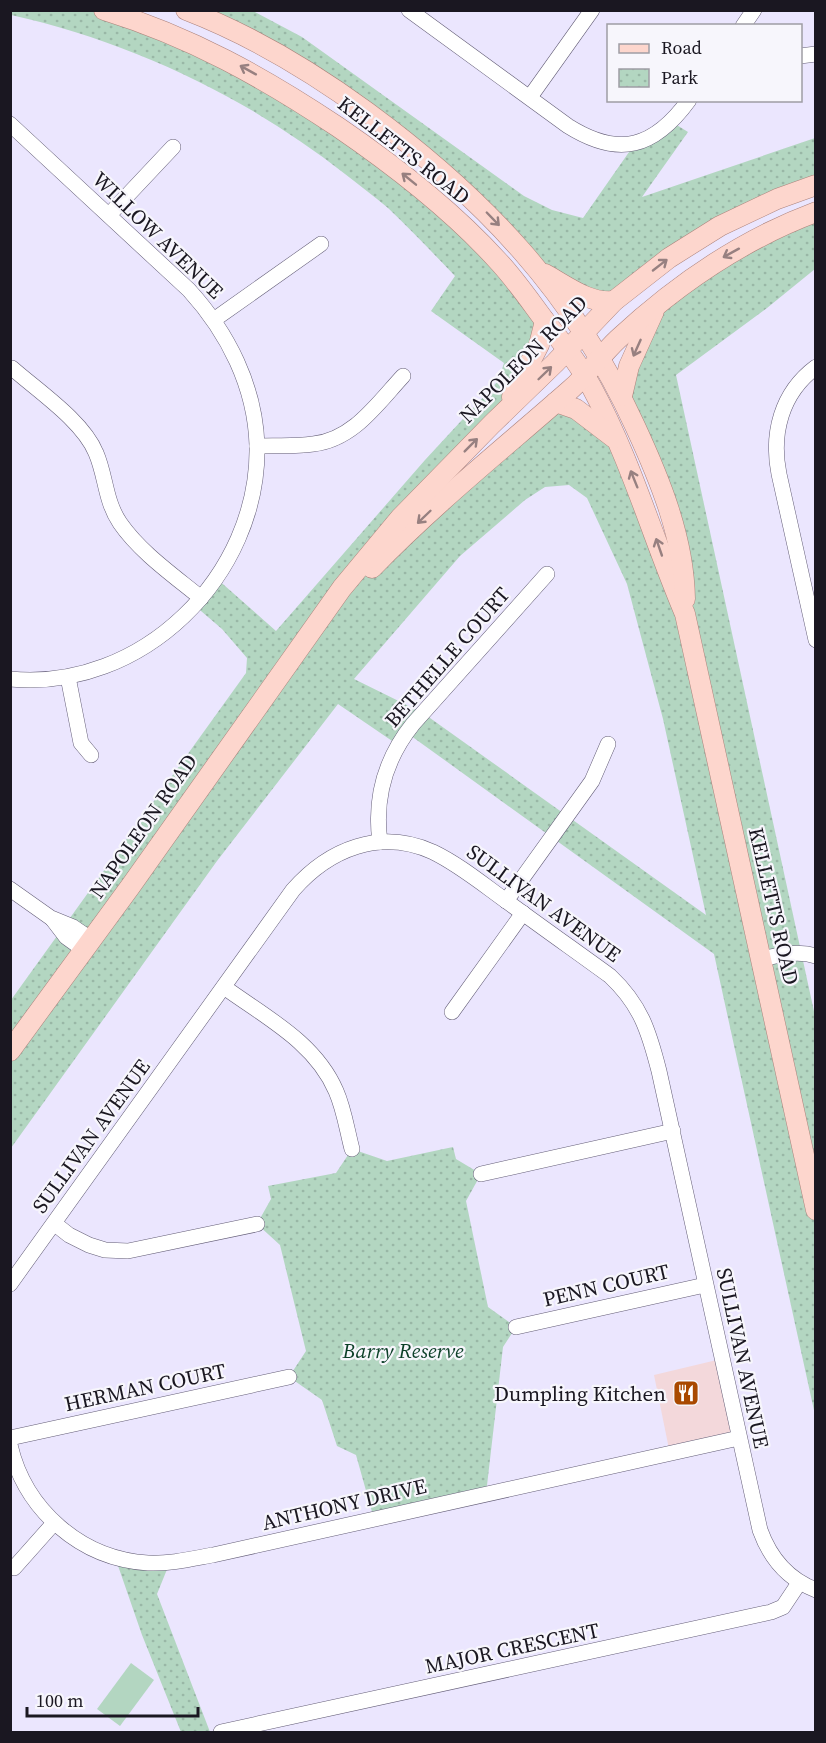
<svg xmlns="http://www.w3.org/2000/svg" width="826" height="1743" font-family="'Source Serif 4',serif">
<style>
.commercial{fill:#f3d8db}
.green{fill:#b3d6c1}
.park{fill:url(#park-dots);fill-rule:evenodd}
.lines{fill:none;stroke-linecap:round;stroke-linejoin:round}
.minor-casing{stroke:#645e77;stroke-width:16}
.major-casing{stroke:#ac827b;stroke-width:21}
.minor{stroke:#fff;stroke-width:15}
.major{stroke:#fdd6cd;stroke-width:20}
.oneway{stroke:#978080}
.labels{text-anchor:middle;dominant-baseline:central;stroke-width:4.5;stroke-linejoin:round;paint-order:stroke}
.street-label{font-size:21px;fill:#1a1721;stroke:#f7f6fc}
.park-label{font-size:21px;font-style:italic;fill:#0b3f27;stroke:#f7f6fc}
.poi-label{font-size:21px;fill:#1a1721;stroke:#f7f6fc;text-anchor:end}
</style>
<defs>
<pattern id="park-dots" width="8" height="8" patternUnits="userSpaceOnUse" patternTransform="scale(1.5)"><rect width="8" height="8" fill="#b3d6c1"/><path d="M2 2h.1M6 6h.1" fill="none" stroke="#99b7a6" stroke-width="1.8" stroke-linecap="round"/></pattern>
</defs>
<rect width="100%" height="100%" fill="#ebe6fe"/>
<!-- commercial -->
<polygon class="commercial" points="721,1359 739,1438 670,1454 654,1375"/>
<!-- green -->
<polygon class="green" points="131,1663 154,1680 120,1726 97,1709"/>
<!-- park -->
<g class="park">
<path d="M11,11H104L159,29L400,172L545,321L504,412L318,625L374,566L556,402L618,441L685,585L622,396L658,303L815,212V269L767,308L676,375L815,1016V1415L714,954L407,733L398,745L338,704L217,861L11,1148V1000L246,673L247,658L222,629L194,605L216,578L276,631L425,460L498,381L504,363L431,311L455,276C433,253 411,230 388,208C374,196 359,185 345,174C247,97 132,42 11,15ZM569,485L587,498L627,584L663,719L706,915L423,713L354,679L460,556L525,500L545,487Z"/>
<polygon points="186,11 253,11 302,37 524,196 552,210 583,218 636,142 672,122 688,132 642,197 815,138 815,185 777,199 614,301 540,272 383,124"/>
<polygon points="453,1147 456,1159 481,1174 466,1201 488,1307 516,1327 503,1347 486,1494 374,1519 356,1455 337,1446 322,1400 289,1377 306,1351 280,1245 257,1224 271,1199 268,1186 336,1173 352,1149 387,1161"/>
<polygon points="115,1557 170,1562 157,1594 210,1732 181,1732 142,1635"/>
</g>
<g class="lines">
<defs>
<g id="minor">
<path d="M409,10L568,126C619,158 654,148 689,100"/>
<polyline points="743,26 754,10"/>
<polyline points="800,56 816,54"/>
<polyline points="530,97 592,10"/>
<path d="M10,124L189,290C228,333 255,386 257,445C260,576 141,692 10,679"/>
<polyline points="109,215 173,147"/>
<polyline points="215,319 321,244"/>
<path d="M816,367C781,393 771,434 779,474L816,640"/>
<path d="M12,368C38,391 83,421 96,453C106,476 105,501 120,523C140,552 173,575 201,598"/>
<path d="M257,446C275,445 294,447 313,444C353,440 377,404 403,376"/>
<polyline points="68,677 81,743 91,755"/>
<path d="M380,842C374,798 385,759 413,724L547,574"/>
<polyline points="10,889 51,918 73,927 92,940"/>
<polyline points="506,901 592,781 608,744"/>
<polyline points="53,920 66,937 84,950"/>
<path d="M761,959C780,955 797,950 816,956"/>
<path d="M224,987C265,1017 315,1042 336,1091C344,1109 347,1130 352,1149"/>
<polyline points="452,1012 523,913"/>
<polyline points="481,1174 673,1131"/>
<polyline points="55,1224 69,1235 89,1245 105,1250 128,1251 257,1224"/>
<path d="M10,1284L293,890C329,849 380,828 433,852C460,865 485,886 509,903C543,928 577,952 610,976C641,1005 649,1032 659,1071L760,1530C770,1558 787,1579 816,1590"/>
<polyline points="516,1327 705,1285"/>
<polyline points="10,1438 289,1377"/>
<path d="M10,1445C25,1510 81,1559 148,1563C170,1564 191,1559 213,1555L739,1438"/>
<polyline points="14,1568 54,1523"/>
<polyline points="221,1732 771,1612 783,1607 799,1583"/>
</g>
<g id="major">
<path d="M104,10C191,37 263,77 338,127C395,166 451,209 498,261C515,279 530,301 545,321C562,342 579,364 592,388C631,460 653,539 685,614L816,1210"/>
<path d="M186,10C251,35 311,71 367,112C484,198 574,293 635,426C660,480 684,538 685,599"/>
<path d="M545,274C567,286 589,304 614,301"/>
<polyline points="622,396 629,366 654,311"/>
<polyline points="512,397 539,345 545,321"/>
<polyline points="556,402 576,409 614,438"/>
<path d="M372,568C434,504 504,448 571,389C588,374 601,355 618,339C676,285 741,240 816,212"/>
<polyline points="10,1051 130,887 342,588 401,517 492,424 555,363 614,301 669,258 720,226 777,199 816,185"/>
</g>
</defs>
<!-- minor casing -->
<use href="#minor" class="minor-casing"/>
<!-- major casing -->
<use href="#major" class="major-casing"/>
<!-- minor -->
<use href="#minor" class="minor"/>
<!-- major -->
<use href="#major" class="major"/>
</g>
<!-- one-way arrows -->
<defs><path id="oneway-shaft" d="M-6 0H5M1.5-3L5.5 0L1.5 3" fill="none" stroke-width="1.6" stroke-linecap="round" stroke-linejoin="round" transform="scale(1.5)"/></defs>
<g class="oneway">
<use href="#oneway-shaft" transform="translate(248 70) rotate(-151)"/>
<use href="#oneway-shaft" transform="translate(409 179) rotate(-141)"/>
<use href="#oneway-shaft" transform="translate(493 219) rotate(46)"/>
<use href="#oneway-shaft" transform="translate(731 253) rotate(151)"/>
<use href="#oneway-shaft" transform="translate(660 265) rotate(-38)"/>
<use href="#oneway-shaft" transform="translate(637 348) rotate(114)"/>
<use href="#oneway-shaft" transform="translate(545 373) rotate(-44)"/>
<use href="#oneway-shaft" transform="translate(471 445) rotate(-45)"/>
<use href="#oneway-shaft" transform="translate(634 479) rotate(-112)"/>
<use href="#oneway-shaft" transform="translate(424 517) rotate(136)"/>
<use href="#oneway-shaft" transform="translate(659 547) rotate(-109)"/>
</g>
<!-- icons -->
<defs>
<symbol id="restaurant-square" viewBox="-11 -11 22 22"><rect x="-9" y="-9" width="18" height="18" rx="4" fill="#a94900" stroke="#f7f6fc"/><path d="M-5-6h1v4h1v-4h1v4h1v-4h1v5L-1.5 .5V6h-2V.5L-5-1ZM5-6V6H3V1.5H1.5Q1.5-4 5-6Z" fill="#fff"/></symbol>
</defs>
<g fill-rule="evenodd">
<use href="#restaurant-square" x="671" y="1378" width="30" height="30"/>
</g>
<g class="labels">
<!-- street labels -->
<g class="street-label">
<text transform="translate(404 150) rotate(38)">KELLETTS ROAD</text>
<text transform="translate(158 235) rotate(44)">WILLOW AVENUE</text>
<text transform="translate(523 359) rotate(-45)">NAPOLEON ROAD</text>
<text transform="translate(447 657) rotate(-49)">BETHELLE COURT</text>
<text transform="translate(143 826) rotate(-55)">NAPOLEON ROAD</text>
<text transform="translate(544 903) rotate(36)">SULLIVAN AVENUE</text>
<text transform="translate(774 906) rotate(77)">KELLETTS ROAD</text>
<text transform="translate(91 1136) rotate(-54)">SULLIVAN AVENUE</text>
<text transform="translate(606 1285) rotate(-13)">PENN COURT</text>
<text transform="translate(743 1358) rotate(78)">SULLIVAN AVENUE</text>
<text transform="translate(145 1387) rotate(-12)">HERMAN COURT</text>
<text transform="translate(344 1504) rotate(-13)">ANTHONY DRIVE</text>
<text transform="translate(512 1648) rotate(-12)">MAJOR CRESCENT</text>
</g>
<!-- park labels -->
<g class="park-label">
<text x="403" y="1350">Barry Reserve</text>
</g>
<!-- poi labels -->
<g class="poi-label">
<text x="666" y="1393">Dumpling Kitchen</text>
</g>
</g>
<!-- border -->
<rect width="826" height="1743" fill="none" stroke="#1a1721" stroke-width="24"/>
<!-- legend -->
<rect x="607" y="24" width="195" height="78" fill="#f7f6fc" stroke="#9f9da4" stroke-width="1.5"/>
<rect x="619" y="44" width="30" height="9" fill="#fdd6cd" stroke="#9f9da4" stroke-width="1.5"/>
<text x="661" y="54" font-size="18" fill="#1a1721">Road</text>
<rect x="619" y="69" width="30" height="18" fill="url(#park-dots)" stroke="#9f9da4" stroke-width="1.5"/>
<text x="661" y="84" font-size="18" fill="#1a1721">Park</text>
<!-- scale -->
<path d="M27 1707v9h171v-9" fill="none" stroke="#1a1721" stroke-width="3"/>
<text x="36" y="1707" font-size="18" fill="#1a1721" stroke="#f7f6fc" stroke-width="4.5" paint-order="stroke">100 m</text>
</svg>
